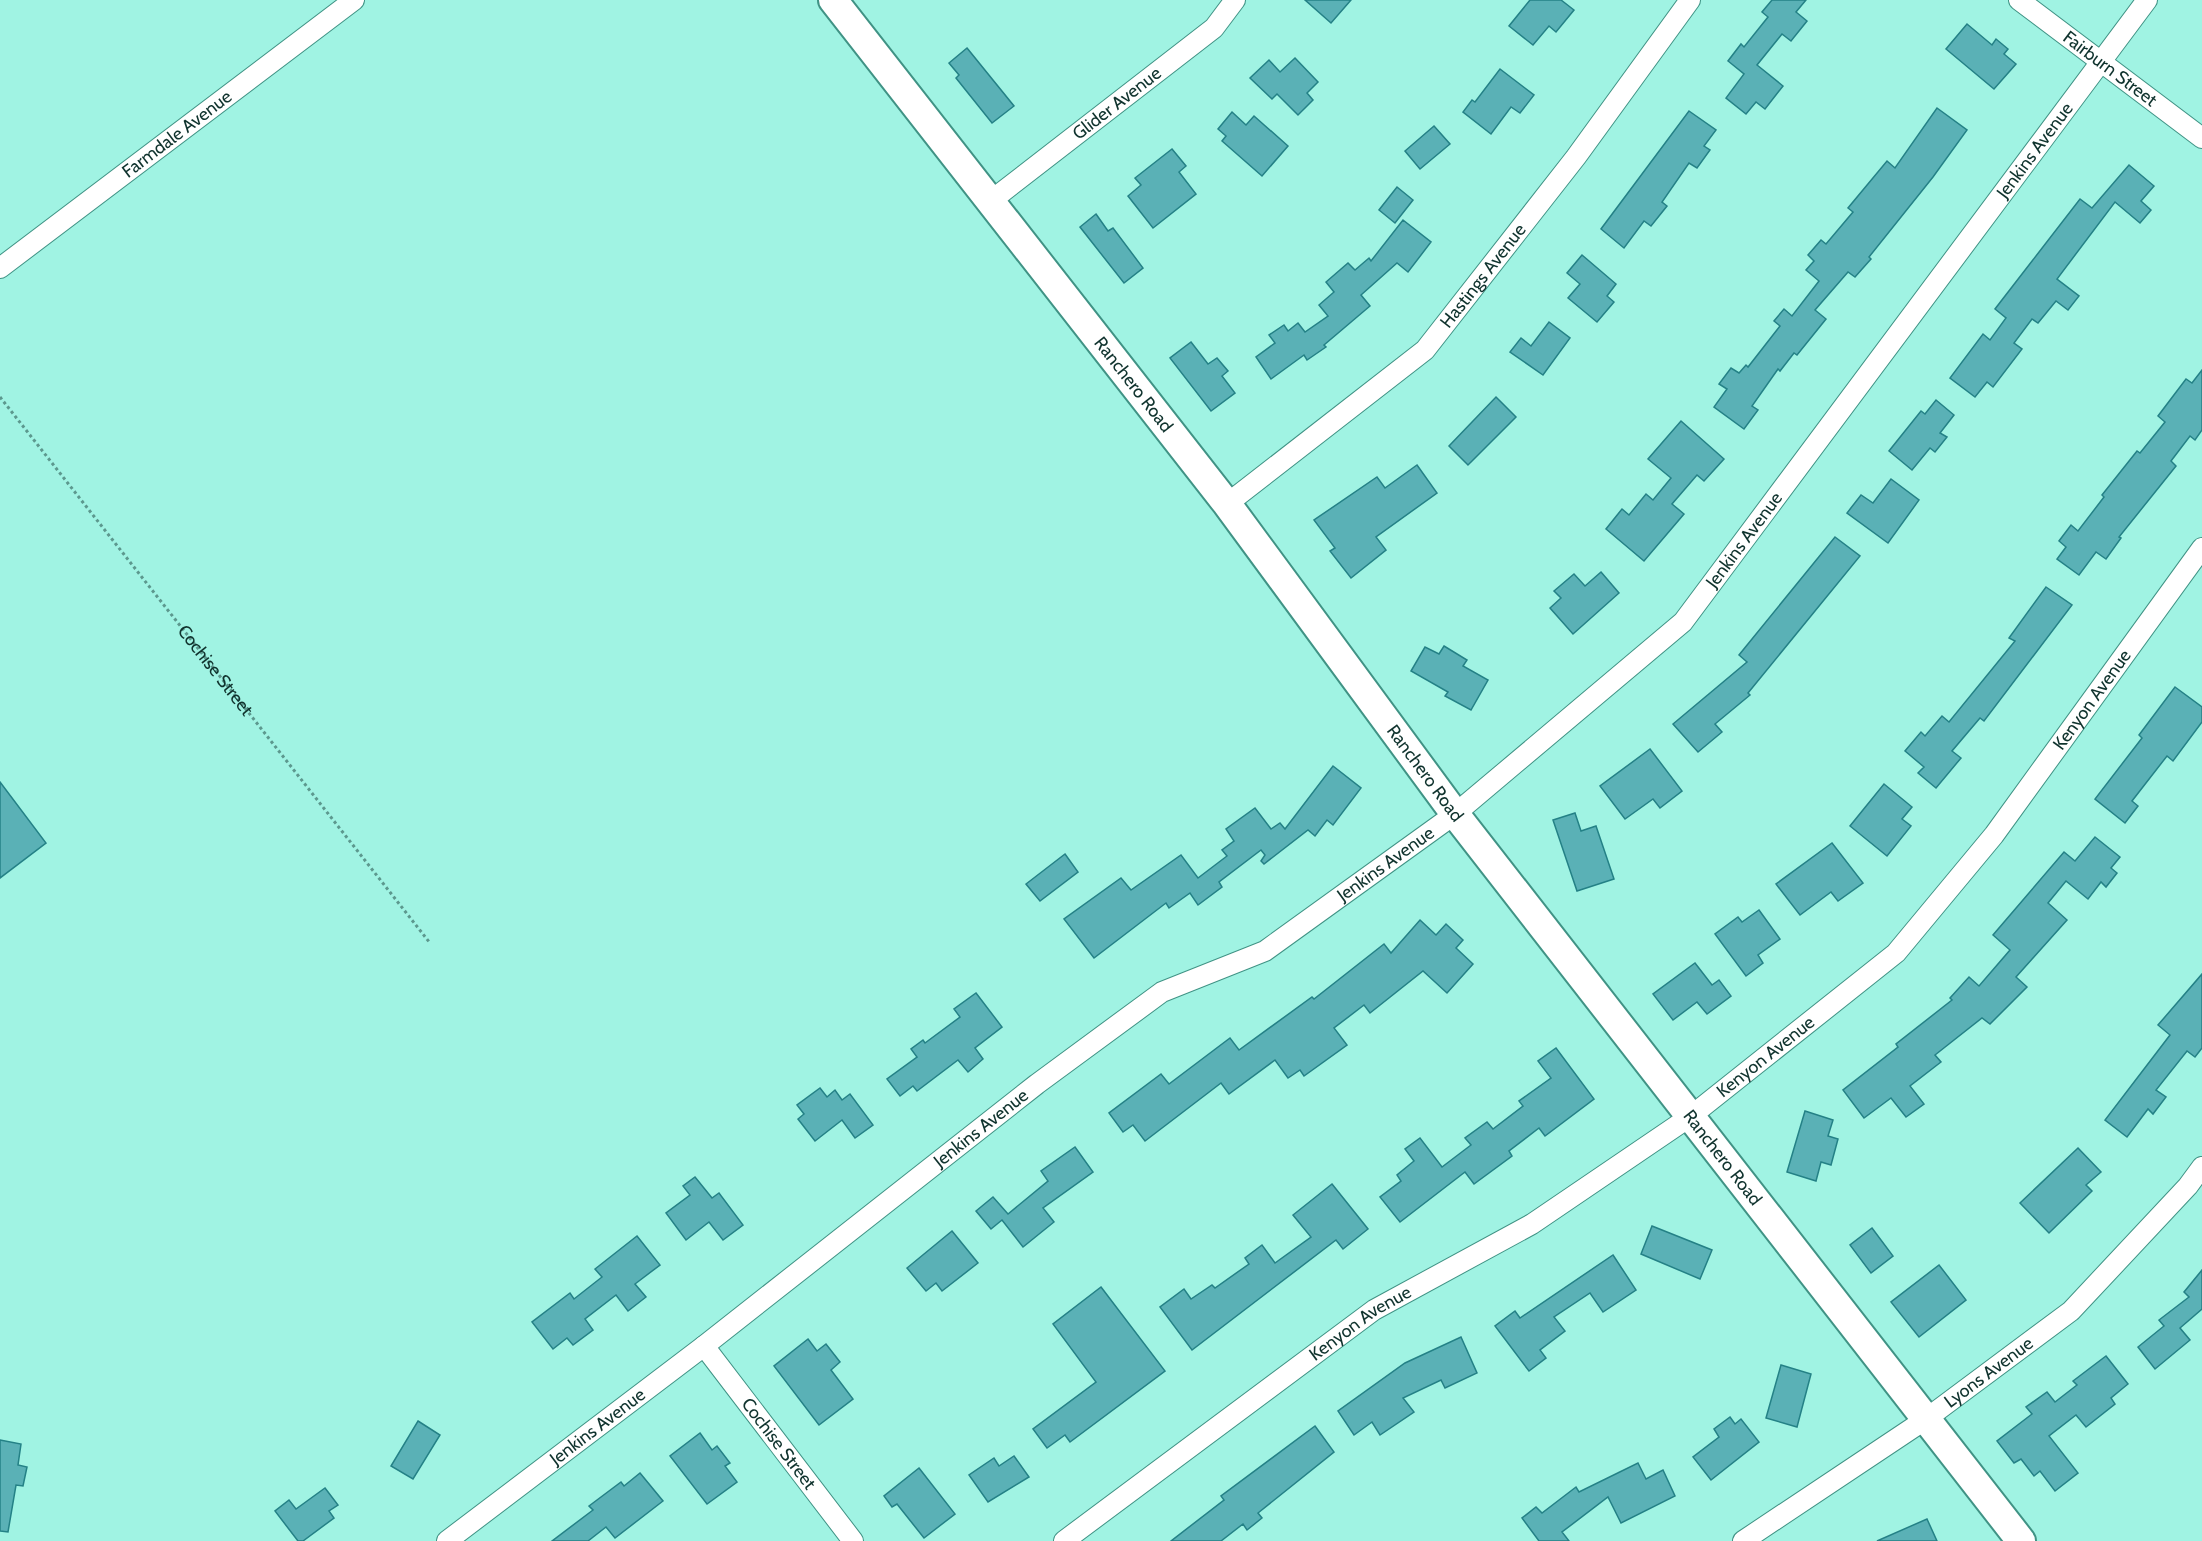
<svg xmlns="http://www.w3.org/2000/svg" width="2202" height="1541" font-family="Cabin,sans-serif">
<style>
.building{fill:#5ab1b6;stroke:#248186;stroke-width:1.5}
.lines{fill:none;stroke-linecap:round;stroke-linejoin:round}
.street-casing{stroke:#409385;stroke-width:22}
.secondary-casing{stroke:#409385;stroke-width:32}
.path{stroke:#5c988e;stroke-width:3;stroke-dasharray:3 3;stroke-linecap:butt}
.street{stroke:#fff;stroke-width:20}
.secondary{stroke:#fff;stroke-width:28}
.labels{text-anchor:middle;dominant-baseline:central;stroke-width:4.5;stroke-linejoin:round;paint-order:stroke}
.street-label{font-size:18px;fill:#10332e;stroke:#a0f3e3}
</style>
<rect width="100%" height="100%" fill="#a0f3e3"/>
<!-- building -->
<g class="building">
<polygon points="1305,0 1351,0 1331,23"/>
<polygon points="1530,0 1561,0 1574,10 1556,32 1549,26 1533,45 1509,26"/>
<polygon points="1772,0 1806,0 1796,12 1807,21 1791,41 1782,34 1757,65 1783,86 1765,109 1756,102 1746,114 1726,98 1744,74 1728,61 1741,44 1744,47 1768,17 1762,12"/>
<polygon points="1967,24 1992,45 1996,39 2008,49 2004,54 2016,64 1994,89 1946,49"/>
<polygon points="967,48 1014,106 992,123 956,78 959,75 949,63"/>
<polygon points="1295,58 1318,82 1307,93 1313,100 1298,115 1277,94 1272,99 1250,78 1269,60 1280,72"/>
<polygon points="1500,69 1534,95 1520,113 1511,107 1491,134 1463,112 1472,100 1475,102"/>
<polygon points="1937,108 1967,130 1933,177 1869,257 1871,259 1855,277 1848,272 1815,310 1826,319 1797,355 1794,353 1780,371 1778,369 1752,406 1758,410 1744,429 1714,407 1727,389 1719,384 1731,368 1739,373 1746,365 1748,367 1780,326 1774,321 1784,309 1792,316 1819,281 1806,270 1814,261 1808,255 1821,240 1826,244 1853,212 1848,208 1887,161 1895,168"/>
<polygon points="1689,111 1716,130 1704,146 1710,150 1697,168 1689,163 1662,202 1667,206 1651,226 1644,221 1624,248 1601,229"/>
<polygon points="1232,112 1246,125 1254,116 1288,146 1262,176 1222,141 1226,136 1218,129"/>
<polygon points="1434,126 1450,144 1420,169 1405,151"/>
<polygon points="1172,149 1186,166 1179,172 1196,194 1153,228 1128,196 1141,185 1135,178"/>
<polygon points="2129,165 2154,186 2141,201 2151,210 2140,223 2115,202 2057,279 2079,296 2068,310 2056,301 2038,323 2032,319 2014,343 2022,349 1993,387 1987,382 1975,397 1950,378 1983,334 1990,340 2006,318 1995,309 2080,199 2092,208"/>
<polygon points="1397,187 1413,200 1395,223 1379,210"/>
<polygon points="1096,214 1108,231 1113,228 1143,268 1124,283 1080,227"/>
<polygon points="1403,220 1431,242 1408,272 1397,263 1361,295 1370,306 1324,345 1326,347 1307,360 1304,355 1271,379 1256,357 1275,343 1269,335 1284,325 1288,331 1298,323 1305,332 1328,316 1319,305 1334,292 1326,282 1348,263 1355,270 1369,258 1371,261"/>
<polygon points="1582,255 1616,284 1607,296 1614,302 1597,322 1568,298 1580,284 1567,273"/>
<polygon points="1549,322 1570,338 1543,375 1510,352 1521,338 1531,346"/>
<polygon points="1191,342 1208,364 1217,358 1228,371 1222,376 1235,393 1211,411 1170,358"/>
<polygon points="2202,370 2202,430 2195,440 2190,436 2171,461 2176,466 2119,537 2121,538 2106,559 2096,552 2079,575 2057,559 2066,547 2059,541 2071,525 2078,531 2104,497 2102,495 2137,451 2140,453 2165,422 2158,416 2186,379 2192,383"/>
<polygon points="1496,397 1516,417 1468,465 1449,446"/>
<polygon points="1936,400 1954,415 1940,433 1947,437 1935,452 1930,448 1912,470 1889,451 1921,411 1925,414"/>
<polygon points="1681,421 1724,459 1704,481 1697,475 1672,504 1684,514 1644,561 1606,529 1622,509 1629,515 1646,494 1653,500 1671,478 1648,459"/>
<polygon points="1417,465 1437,493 1376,537 1386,550 1351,578 1330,551 1335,548 1314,520 1377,477 1385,488"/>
<polygon points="1891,479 1919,500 1888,543 1847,513 1861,495 1873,503"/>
<polygon points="1835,537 1860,556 1748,693 1750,695 1715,724 1722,732 1698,752 1673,724 1747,662 1739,655"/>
<polygon points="1601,572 1619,593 1573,634 1550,608 1561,598 1554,591 1574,574 1585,586"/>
<polygon points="2046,587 2072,605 1984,721 1980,718 1952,751 1961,758 1936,788 1918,773 1924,767 1905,751 1921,732 1925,736 1942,716 1949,722 2015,641 2009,638"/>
<polygon points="1444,646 1467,660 1463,666 1488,680 1471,710 1445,696 1448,692 1411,671 1425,647 1439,654"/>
<polygon points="2175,687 2202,707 2202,722 2173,761 2167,756 2132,801 2138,806 2125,823 2095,799 2142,738 2139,735"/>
<polygon points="1650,749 1682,791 1660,808 1653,799 1625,819 1600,786"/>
<polygon points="1333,766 1361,788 1333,825 1327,820 1315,836 1308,830 1264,864 1261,861 1265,855 1261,850 1219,882 1222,887 1198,905 1190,893 1169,908 1166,903 1094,958 1064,919 1121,878 1131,890 1181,855 1198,878 1227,856 1222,850 1234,841 1226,829 1255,808 1271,829 1280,823 1285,829"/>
<polygon points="0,782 46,843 0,878"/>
<polygon points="1884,784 1912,807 1902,819 1911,826 1887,856 1850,826"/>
<polygon points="1575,813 1581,831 1596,826 1614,879 1577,891 1553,820"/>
<polygon points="2095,837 2120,857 2111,868 2117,873 2106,887 2101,882 2088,899 2066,881 2048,903 2067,920 2016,977 2027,987 1990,1024 1982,1018 1935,1055 1941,1062 1910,1086 1924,1104 1906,1117 1891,1098 1864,1118 1843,1090 1898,1047 1896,1044 1952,1000 1950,998 1969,977 1979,986 2010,950 1993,935 2064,852 2075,861"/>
<polygon points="1832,843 1863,883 1838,901 1831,892 1800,915 1776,884"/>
<polygon points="1065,854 1078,872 1040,901 1026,884"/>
<polygon points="1759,910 1780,939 1758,955 1763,963 1746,976 1715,934 1738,917 1742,922"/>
<polygon points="1420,920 1436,935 1446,924 1463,940 1456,948 1473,964 1447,993 1423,971 1370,1013 1364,1005 1334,1028 1347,1045 1304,1076 1300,1070 1288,1078 1275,1060 1229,1094 1221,1083 1145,1141 1133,1125 1123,1132 1109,1113 1161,1074 1169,1084 1230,1038 1239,1050 1312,997 1314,999 1384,944 1391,953"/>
<polygon points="1695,963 1712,985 1719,980 1731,996 1707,1014 1697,1002 1673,1020 1653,994"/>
<polygon points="2202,974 2202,1048 2195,1057 2187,1051 2156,1090 2166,1097 2153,1114 2148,1109 2127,1137 2105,1120 2170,1035 2158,1025"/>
<polygon points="976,993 1002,1027 975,1048 983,1059 968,1072 958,1060 917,1091 913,1086 900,1096 887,1079 917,1057 911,1049 923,1040 925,1043 960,1017 954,1009"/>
<polygon points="1556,1048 1594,1099 1545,1136 1539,1128 1509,1151 1512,1156 1474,1184 1465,1172 1400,1222 1380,1197 1401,1181 1397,1175 1414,1161 1405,1149 1420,1138 1442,1167 1471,1145 1465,1138 1487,1122 1493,1129 1523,1106 1519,1101 1551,1078 1538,1061"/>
<polygon points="820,1088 827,1097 835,1090 842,1100 850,1094 873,1125 855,1138 842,1120 815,1141 798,1119 804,1114 797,1105"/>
<polygon points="1805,1111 1833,1120 1828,1136 1838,1139 1831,1165 1821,1162 1816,1181 1787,1172"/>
<polygon points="1075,1147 1093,1172 1043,1208 1054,1222 1023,1247 1002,1220 991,1229 976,1211 993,1197 1008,1214 1048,1181 1041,1171"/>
<polygon points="2078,1148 2101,1172 2086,1185 2092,1191 2049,1233 2020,1203"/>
<polygon points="695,1177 712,1198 719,1193 743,1225 723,1240 709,1222 686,1240 666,1213 690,1195 683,1186"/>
<polygon points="1332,1184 1368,1229 1343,1249 1336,1240 1192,1350 1160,1307 1184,1289 1191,1299 1212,1285 1215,1288 1249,1264 1245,1258 1262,1245 1275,1263 1311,1237 1293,1215"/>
<polygon points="1652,1226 1712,1250 1700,1279 1641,1254"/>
<polygon points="1872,1228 1893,1256 1871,1273 1850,1245"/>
<polygon points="952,1231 978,1263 942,1291 936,1283 926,1291 907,1268"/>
<polygon points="637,1236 660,1265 635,1284 646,1297 628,1311 616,1295 585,1319 593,1330 573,1345 567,1338 553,1349 532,1322 570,1293 574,1299 602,1277 595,1269"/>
<polygon points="1613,1255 1636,1290 1603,1312 1590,1293 1554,1317 1565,1331 1540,1350 1546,1358 1529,1371 1495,1326 1515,1311 1520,1318"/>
<polygon points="1939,1265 1966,1300 1919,1337 1891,1302"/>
<polygon points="2202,1270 2202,1309 2180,1328 2190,1340 2155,1369 2138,1347 2164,1326 2159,1320 2189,1297 2184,1292"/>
<polygon points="1101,1287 1165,1371 1070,1442 1065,1435 1047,1448 1033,1429 1096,1382 1053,1324"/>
<polygon points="1461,1337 1477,1373 1445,1388 1441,1380 1403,1398 1414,1412 1380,1435 1372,1422 1354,1435 1338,1411 1405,1363"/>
<polygon points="808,1339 817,1351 826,1344 840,1362 831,1370 853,1399 819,1425 774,1366"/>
<polygon points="2106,1356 2128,1384 2111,1398 2115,1404 2086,1427 2076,1415 2049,1436 2078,1473 2055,1491 2040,1471 2034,1476 2021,1459 2014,1463 1997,1441 2032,1414 2026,1407 2047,1392 2055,1402 2077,1385 2073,1381"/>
<polygon points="1781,1365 1811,1374 1797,1427 1766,1418"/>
<polygon points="1730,1417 1735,1424 1741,1419 1759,1442 1711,1480 1693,1457 1719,1437 1714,1429"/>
<polygon points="418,1421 440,1435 413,1479 391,1466"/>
<polygon points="1315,1426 1334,1452 1258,1513 1262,1518 1247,1530 1243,1524 1221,1541 1171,1541 1224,1500 1221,1496"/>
<polygon points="700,1433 712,1450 717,1446 730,1463 725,1466 737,1482 707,1504 670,1456"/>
<polygon points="0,1440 21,1444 18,1465 27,1467 23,1486 16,1485 8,1532 0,1531"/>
<polygon points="1014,1456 1029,1477 988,1502 969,1475 994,1458 999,1466"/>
<polygon points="1638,1463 1646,1479 1663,1470 1675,1496 1621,1523 1608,1497 1562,1532 1569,1541 1539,1541 1522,1518 1536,1507 1542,1513 1576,1487 1579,1492"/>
<polygon points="919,1468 955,1514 924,1538 897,1504 892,1507 884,1496"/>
<polygon points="640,1473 663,1501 615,1538 606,1527 588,1541 552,1541 593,1510 589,1506 621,1482 624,1486"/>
<polygon points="325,1488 338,1505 329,1511 334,1518 303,1541 298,1541 275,1511 289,1500 296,1509"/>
<polygon points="1927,1519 1937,1541 1877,1541"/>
</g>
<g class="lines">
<defs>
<g id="street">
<path id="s2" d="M2019,0L2202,138"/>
<path id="s3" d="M992,200L1214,28L1235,0"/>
<path id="s4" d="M0,268L354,0"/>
<path id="s5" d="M1227,504L1425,350L1576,157L1690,0"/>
<path id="s6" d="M704,1346L853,1541"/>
<path id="s7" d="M447,1541L704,1346L1037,1084L1162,992L1265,951L1455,814L1683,622L2147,0"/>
<path id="s8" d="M1064,1541L1374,1310L1532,1224L1691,1116L1896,953L1994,835L2202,548"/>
<path id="s9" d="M1743,1541L1926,1419L2071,1311L2188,1186L2202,1167"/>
</g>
<g id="secondary">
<path id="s10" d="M833,0L1227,504L1455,814L2021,1541"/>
</g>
</defs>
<!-- street casing -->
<use href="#street" class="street-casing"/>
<!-- secondary casing -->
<use href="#secondary" class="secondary-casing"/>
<!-- path -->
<path class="path" id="s1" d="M0,397L430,943"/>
<!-- street -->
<use href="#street" class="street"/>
<!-- secondary -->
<use href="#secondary" class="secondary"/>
</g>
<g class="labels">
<!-- street labels -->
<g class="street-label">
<text stroke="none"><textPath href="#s2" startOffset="114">Fairburn Street</textPath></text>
<text stroke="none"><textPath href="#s3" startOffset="158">Glider Avenue</textPath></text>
<text stroke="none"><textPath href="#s4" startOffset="222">Farmdale Avenue</textPath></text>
<text stroke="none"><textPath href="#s7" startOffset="2133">Jenkins Avenue</textPath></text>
<text stroke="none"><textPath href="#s5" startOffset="345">Hastings Avenue</textPath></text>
<text stroke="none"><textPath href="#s10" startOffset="488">Ranchero Road</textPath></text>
<text stroke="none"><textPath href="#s7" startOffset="1647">Jenkins Avenue</textPath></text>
<text stroke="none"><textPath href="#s1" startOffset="348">Cochise Street</textPath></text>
<text stroke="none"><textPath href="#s8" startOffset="1341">Kenyon Avenue</textPath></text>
<text stroke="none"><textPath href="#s10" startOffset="974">Ranchero Road</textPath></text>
<text stroke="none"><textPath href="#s7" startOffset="1161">Jenkins Avenue</textPath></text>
<text stroke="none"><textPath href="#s8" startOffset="854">Kenyon Avenue</textPath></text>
<text stroke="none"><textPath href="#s7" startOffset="675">Jenkins Avenue</textPath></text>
<text stroke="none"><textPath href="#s10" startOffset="1460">Ranchero Road</textPath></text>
<text stroke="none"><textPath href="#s8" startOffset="368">Kenyon Avenue</textPath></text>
<text stroke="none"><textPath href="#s9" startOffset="298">Lyons Avenue</textPath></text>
<text stroke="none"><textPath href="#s7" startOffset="189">Jenkins Avenue</textPath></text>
<text stroke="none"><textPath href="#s6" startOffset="123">Cochise Street</textPath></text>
</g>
</g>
</svg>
